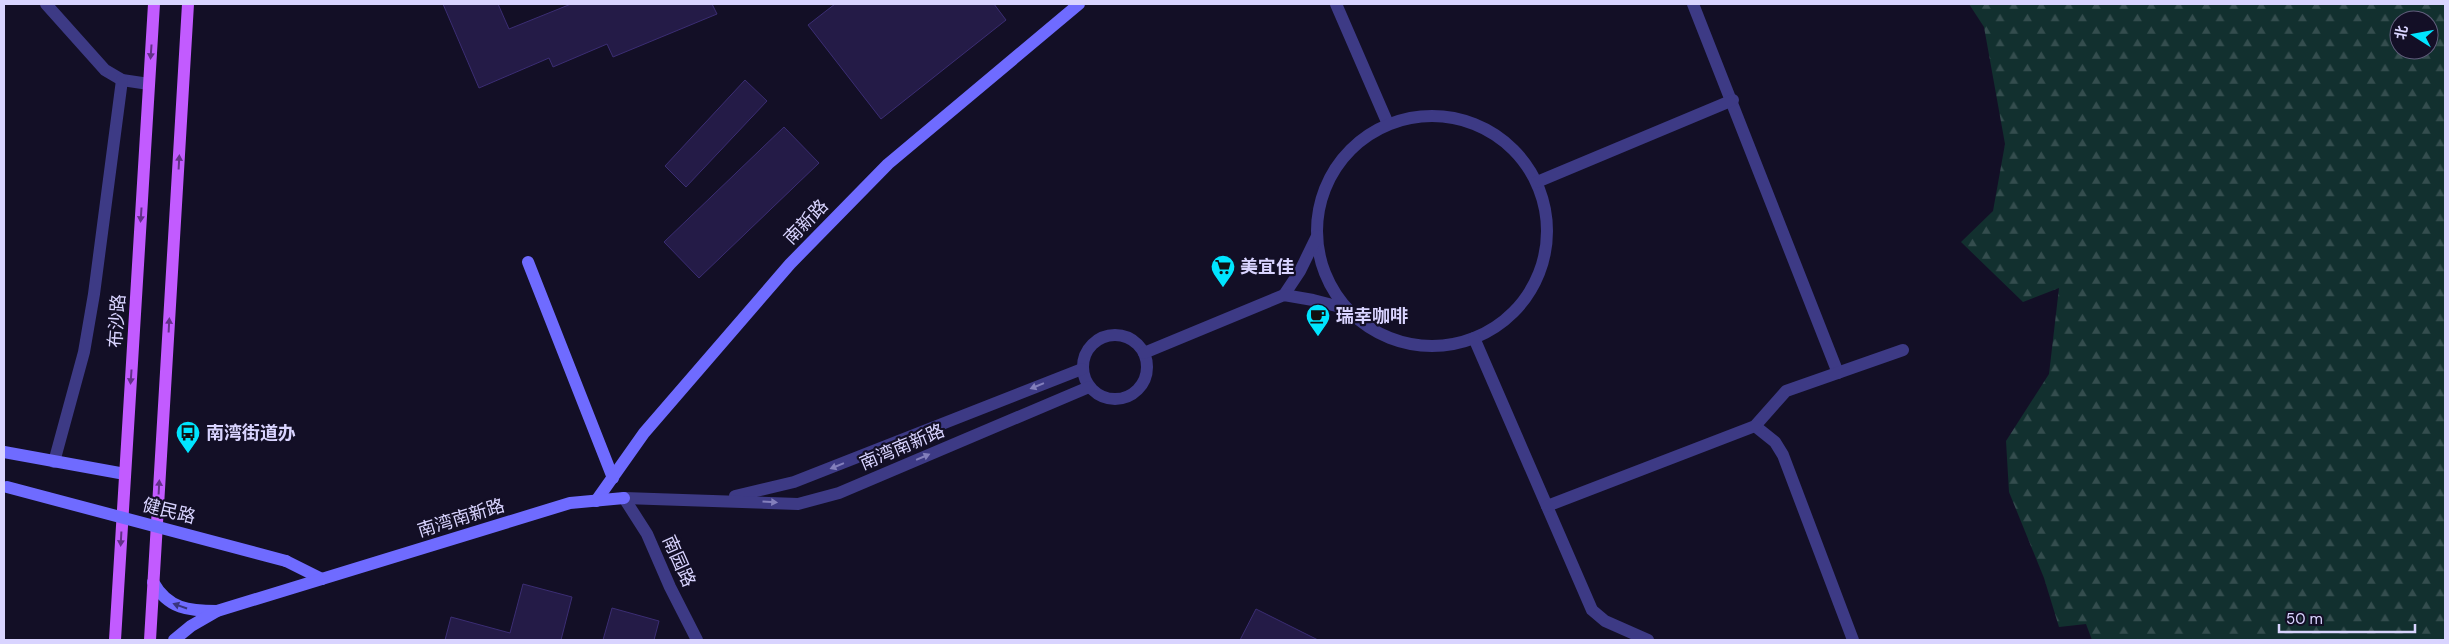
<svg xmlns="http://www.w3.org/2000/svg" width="2449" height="644" font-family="'DM Sans','Noto Sans SC',sans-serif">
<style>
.forest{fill:url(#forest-firs);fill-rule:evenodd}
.building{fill:#241b47;stroke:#3b2d73}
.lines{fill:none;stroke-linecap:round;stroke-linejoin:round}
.street{stroke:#3d3a85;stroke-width:12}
.secondary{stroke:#6f6bff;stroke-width:12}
.primary{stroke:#c25bff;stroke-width:12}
.secondary-bridge{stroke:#6f6bff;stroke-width:12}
.oneway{fill:#623188}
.oneway2{fill:#837fbc}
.oneway3{fill:#38347d}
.labels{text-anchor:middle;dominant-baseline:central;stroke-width:4.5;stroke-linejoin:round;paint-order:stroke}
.street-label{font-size:18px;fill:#d9d4ff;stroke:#130f26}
.poi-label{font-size:18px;font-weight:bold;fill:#d9d4ff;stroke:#130f26;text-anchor:start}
</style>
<defs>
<pattern id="forest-firs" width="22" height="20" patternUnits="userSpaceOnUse" patternTransform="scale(1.25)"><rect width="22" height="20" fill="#12302f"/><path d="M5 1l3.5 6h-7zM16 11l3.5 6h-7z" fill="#344d4e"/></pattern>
</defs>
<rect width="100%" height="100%" fill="#130f26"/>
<!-- forest -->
<path class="forest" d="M1969,4H2445V640H2092L2086,624L2059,627L2044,578L2009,492L2006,441L2049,374L2059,288L2023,302L1961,242L1993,211L2005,144L1984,27ZM2399,20H2429V50H2399Z"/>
<!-- building -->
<g class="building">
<polygon points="443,4 498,4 509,29 571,4 712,4 717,14 613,57 607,44 553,67 549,58 479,88"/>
<polygon points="835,4 994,4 1006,20 881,119 808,25"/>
<polygon points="745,80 767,101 686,187 665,166"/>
<polygon points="784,127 819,163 699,278 664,242"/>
<polygon points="523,584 572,597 561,640 445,640 451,617 510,633"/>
<polygon points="612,608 659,621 654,640 603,640"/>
<polygon points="1256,609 1318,640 1240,640"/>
</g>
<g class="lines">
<!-- street -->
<g class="street">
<polyline points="46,4 105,70 122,80 149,84"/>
<polyline points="1336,4 1388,124"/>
<polyline points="1693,4 1838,373"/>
<circle cx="1432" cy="231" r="115"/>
<polyline points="1537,182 1733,100"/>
<polyline points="1284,295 1300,271 1317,236"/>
<circle cx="1115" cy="367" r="32"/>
<polyline points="1474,338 1592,610 1605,621 1648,640"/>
<polyline points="1144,353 1284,295 1313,300 1348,309"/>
<polyline points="1755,426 1775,442 1783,455 1853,640"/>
<polyline points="54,462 84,352 94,294 122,80"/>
<polyline points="735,496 794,482 1082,369"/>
<polyline points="624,498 798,504 839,493 1089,387"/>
<polyline points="624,498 647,534 670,587 697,640"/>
<polyline points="1547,506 1755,426 1786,391 1903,350"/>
</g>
<!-- secondary -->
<g class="secondary">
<polyline points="528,262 613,478"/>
<polyline points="4,452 125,474"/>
<polyline points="596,501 644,433 790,264 888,164 1079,4"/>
<polyline points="286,561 322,579"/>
<path d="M153,582C168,609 189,611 217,611"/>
<polyline points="174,640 191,626 217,611 570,503 624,498"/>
</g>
<!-- primary -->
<g class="primary">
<polyline points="115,640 154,4"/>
<polyline points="150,640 188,4"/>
</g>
<!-- secondary-bridge -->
<polyline class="secondary-bridge" points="7,487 286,561"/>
</g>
<!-- one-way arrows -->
<defs><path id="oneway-solid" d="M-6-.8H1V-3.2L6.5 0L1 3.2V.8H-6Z" transform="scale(1.25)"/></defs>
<g class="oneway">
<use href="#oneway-solid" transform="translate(151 52) rotate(94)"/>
<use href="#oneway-solid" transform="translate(179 162) rotate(-87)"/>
<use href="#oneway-solid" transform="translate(141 215) rotate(94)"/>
<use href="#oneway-solid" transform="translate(169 325) rotate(-87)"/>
<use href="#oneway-solid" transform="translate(131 377) rotate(94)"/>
<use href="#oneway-solid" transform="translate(159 487) rotate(-87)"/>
<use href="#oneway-solid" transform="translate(121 539) rotate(93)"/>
</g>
<g class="oneway2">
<use href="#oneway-solid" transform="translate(1037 386) rotate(158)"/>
<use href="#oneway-solid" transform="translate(923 457) rotate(-23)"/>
<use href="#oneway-solid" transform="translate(837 466) rotate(158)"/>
<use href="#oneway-solid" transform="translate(770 502) rotate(3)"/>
</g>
<use class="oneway3" href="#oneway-solid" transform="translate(180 606) rotate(-161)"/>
<!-- icons -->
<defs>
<symbol id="supermarket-pin" viewBox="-11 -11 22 30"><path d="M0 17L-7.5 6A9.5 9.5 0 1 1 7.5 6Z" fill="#00e5ff" stroke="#130f26"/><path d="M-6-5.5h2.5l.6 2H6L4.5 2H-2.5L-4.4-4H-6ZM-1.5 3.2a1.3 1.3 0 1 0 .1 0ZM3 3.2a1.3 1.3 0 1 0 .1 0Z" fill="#111"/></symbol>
<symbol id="cafe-pin" viewBox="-11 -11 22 30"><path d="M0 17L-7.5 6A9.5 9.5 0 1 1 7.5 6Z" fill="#00e5ff" stroke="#130f26"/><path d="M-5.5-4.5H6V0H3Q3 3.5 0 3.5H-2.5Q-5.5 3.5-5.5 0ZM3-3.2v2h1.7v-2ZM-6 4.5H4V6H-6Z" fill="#111"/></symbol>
<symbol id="bus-pin" viewBox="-11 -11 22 30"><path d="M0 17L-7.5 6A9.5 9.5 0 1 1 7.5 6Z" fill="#00e5ff" stroke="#130f26"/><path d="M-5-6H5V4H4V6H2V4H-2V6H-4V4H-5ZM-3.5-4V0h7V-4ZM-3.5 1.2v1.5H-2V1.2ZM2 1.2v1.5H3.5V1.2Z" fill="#111"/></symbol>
</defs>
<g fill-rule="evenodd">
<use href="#supermarket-pin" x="1209" y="253" width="28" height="38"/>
<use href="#cafe-pin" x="1304" y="302" width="28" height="38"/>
<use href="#bus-pin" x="174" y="419" width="28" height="38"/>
</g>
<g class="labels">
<!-- street labels -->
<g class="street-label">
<text transform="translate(806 222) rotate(-46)">南新路</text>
<text transform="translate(117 321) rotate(-86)">布沙路</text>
<text transform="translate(902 447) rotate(-23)">南湾南新路</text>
<text transform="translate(169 511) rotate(14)">健民路</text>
<text transform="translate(461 518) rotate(-17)">南湾南新路</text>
<text transform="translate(679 561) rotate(66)">南园路</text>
</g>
<!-- poi labels -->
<g class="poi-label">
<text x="1240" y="267">美宜佳</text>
<text x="1336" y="316">瑞幸咖啡</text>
<text x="206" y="433">南湾街道办</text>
</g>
</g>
<!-- border -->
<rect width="2449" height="644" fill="none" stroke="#d9d4ff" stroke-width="10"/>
<!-- north arrow -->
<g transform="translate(2414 35) rotate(281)"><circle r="24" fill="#130f26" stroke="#625e7d"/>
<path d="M0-4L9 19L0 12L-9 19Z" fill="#00e5ff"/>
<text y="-8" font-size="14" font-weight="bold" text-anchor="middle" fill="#d9d4ff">北</text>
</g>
<!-- scale -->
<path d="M2279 624v8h136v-8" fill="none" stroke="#d9d4ff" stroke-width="2.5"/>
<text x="2286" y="624" font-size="15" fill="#d9d4ff" stroke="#130f26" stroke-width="4" paint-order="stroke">50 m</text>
</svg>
